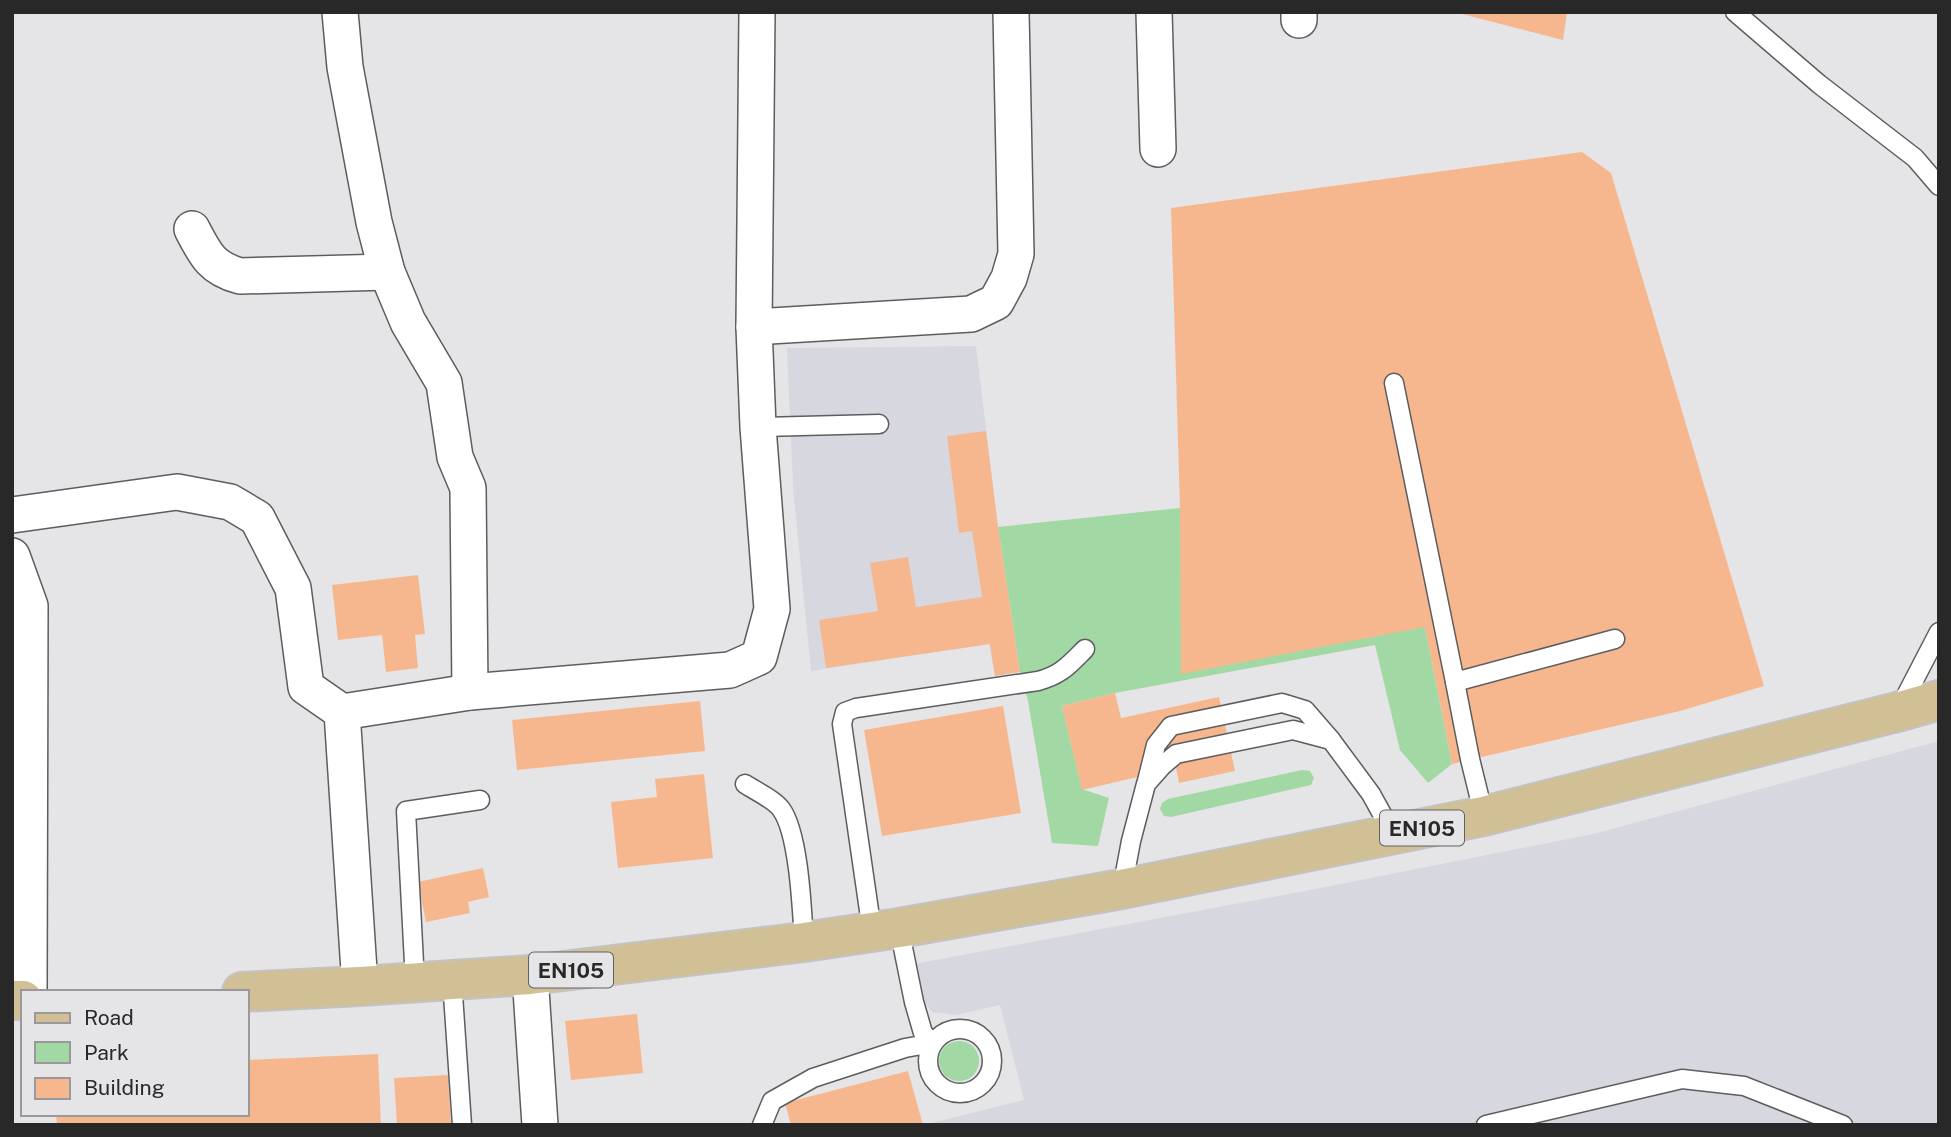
<svg xmlns="http://www.w3.org/2000/svg" width="1951" height="1137" font-family="'Public Sans',sans-serif">
<style>
.built{fill:#d7d7e0}
.green{fill:#a2d8a3}
.building{fill:#f7b78e}
.lines{fill:none;stroke-linecap:round;stroke-linejoin:round}
.service-casing{stroke:#5d5d5f;stroke-width:21}
.minor-casing{stroke:#5d5d5f;stroke-width:38}
.primary-casing{stroke:#c3c3c3;stroke-width:42}
.service{stroke:#fff;stroke-width:18}
.minor{stroke:#fff;stroke-width:35}
.primary{stroke:#d1bf95;stroke-width:38}
.labels{text-anchor:middle;dominant-baseline:central;stroke-width:5;stroke-linejoin:round;paint-order:stroke}
.shield{fill:#e5e5e7;stroke:#616162;stroke-width:2}
.shield-label{font-size:21px;font-weight:bold;fill:#282829}
</style>
<rect width="100%" height="100%" fill="#e5e5e7"/>
<!-- built -->
<g class="built">
<polygon points="976,346 998,527 1020,672 995,676 989,644 811,671 793,487 787,348"/>
<polygon points="1939,741 1939,1125 923,1125 1024,1100 1000,1005 956,1015 932,1012 923,1001 914,964 1310,890 1593,834"/>
</g>
<!-- green -->
<g class="green">
<polygon points="1180,508 1425,627 1452,764 1428,783 1400,750 1375,645 1115,693 1062,706 1082,789 1109,798 1098,846 1052,843 1028,701 1020,672 998,527"/>
<polygon points="1302,770 1310,771 1314,778 1311,785 1171,817 1164,816 1160,809 1162,803 1168,799"/>
<circle cx="959" cy="1061" r="20"/>
</g>
<!-- building -->
<g class="building">
<polygon points="1458,12 1567,12 1563,40 1458,13"/>
<polygon points="1582,152 1611,173 1764,686 1680,711 1452,764 1425,627 1181,674 1180,508 1171,208"/>
<polygon points="986,431 998,527 1020,672 995,676 990,644 826,668 819,620 878,611 870,563 908,557 916,607 982,597 972,531 959,533 947,436"/>
<polygon points="418,575 425,634 415,635 418,668 386,672 382,635 338,640 332,585"/>
<polygon points="1115,693 1121,718 1219,697 1235,771 1179,783 1176,768 1082,790 1062,706"/>
<polygon points="700,701 705,751 517,770 512,720"/>
<polygon points="1003,706 1021,813 882,836 864,730"/>
<polygon points="704,774 713,858 618,868 611,802 657,797 655,779"/>
<polygon points="483,868 489,897 468,902 470,913 426,922 418,882"/>
<polygon points="637,1014 643,1073 571,1080 565,1021"/>
<polygon points="378,1054 381,1125 57,1125 56,1114 247,1114 247,1060"/>
<polygon points="908,1071 923,1125 791,1125 785,1103"/>
<polygon points="448,1075 451,1125 397,1125 394,1078"/>
</g>
<g class="lines">
<defs>
<g id="service">
<polyline points="1735,12 1819,84 1915,158 1939,186"/>
<polyline points="1394,383 1455,682 1615,639"/>
<polyline points="758,427 879,424"/>
<polyline points="1455,682 1470,759 1484,816"/>
<polyline points="1899,709 1939,632"/>
<polyline points="1147,781 1156,745 1171,726 1282,703 1305,710 1331,740"/>
<path d="M745,784C754,790 775,800 781,809C799,833 802,910 804,942"/>
<polyline points="1122,889 1131,841 1146,784 1162,766 1176,754 1293,730 1331,740 1371,794 1393,834"/>
<path d="M872,931L842,724L845,712L856,708L1038,681C1061,675 1069,665 1085,649"/>
<polyline points="452,980 462,1125"/>
<polyline points="415,982 406,811 480,800"/>
<circle cx="960" cy="1061" r="32"/>
<polyline points="762,1125 772,1101 813,1078 905,1048 933,1043 923,1033 914,1002 899,928"/>
<polyline points="1486,1125 1682,1079 1744,1086 1843,1125"/>
</g>
<g id="minor">
<polyline points="340,12 345,67 374,222 387,272 408,322 444,383 455,457 468,488 470,692"/>
<polyline points="1154,12 1158,149"/>
<polyline points="1299,20 1299,12"/>
<path d="M192,229C205,254 211,268 240,276L387,272"/>
<polyline points="754,327 971,314 996,302 1009,278 1016,254 1011,12"/>
<polyline points="12,515 177,492 230,502 257,518 293,588 306,687 342,712 360,986"/>
<polyline points="12,556 30,606 29,992"/>
<polyline points="342,712 470,692 730,670 759,657 772,609 758,427 754,327 757,12"/>
<polyline points="530,975 540,1125"/>
</g>
<g id="primary">
<polyline points="242,992 360,986 530,975 804,942 899,928 1122,889 1484,816 1897,712 1939,700"/>
<polyline points="12,1000 23,1000"/>
</g>
</defs>
<!-- service casing -->
<use href="#service" class="service-casing"/>
<!-- minor casing -->
<use href="#minor" class="minor-casing"/>
<!-- primary casing -->
<use href="#primary" class="primary-casing"/>
<!-- service -->
<use href="#service" class="service"/>
<!-- minor -->
<use href="#minor" class="minor"/>
<!-- primary -->
<use href="#primary" class="primary"/>
</g>
<g class="labels">
<!-- shield labels -->
<g class="shield">
<rect x="1380" y="810.5" width="84" height="35" rx="5"/>
<rect x="529" y="952.5" width="84" height="35" rx="5"/>
</g>
<g class="shield-label">
<text x="1422" y="828">EN105</text>
<text x="571" y="970">EN105</text>
</g>
</g>
<!-- border -->
<rect width="1951" height="1137" fill="none" stroke="#282829" stroke-width="28"/>
<!-- legend -->
<rect x="21" y="990" width="228" height="126" fill="#e5e5e7" stroke="#99999b" stroke-width="2"/>
<rect x="35" y="1013" width="35" height="10" fill="#d1bf95" stroke="#99999b" stroke-width="2"/>
<text x="84" y="1025" font-size="21" fill="#282829">Road</text>
<rect x="35" y="1042" width="35" height="21" fill="#a2d8a3" stroke="#99999b" stroke-width="2"/>
<text x="84" y="1060" font-size="21" fill="#282829">Park</text>
<rect x="35" y="1078" width="35" height="21" fill="#f7b78e" stroke="#99999b" stroke-width="2"/>
<text x="84" y="1095" font-size="21" fill="#282829">Building</text>
</svg>
